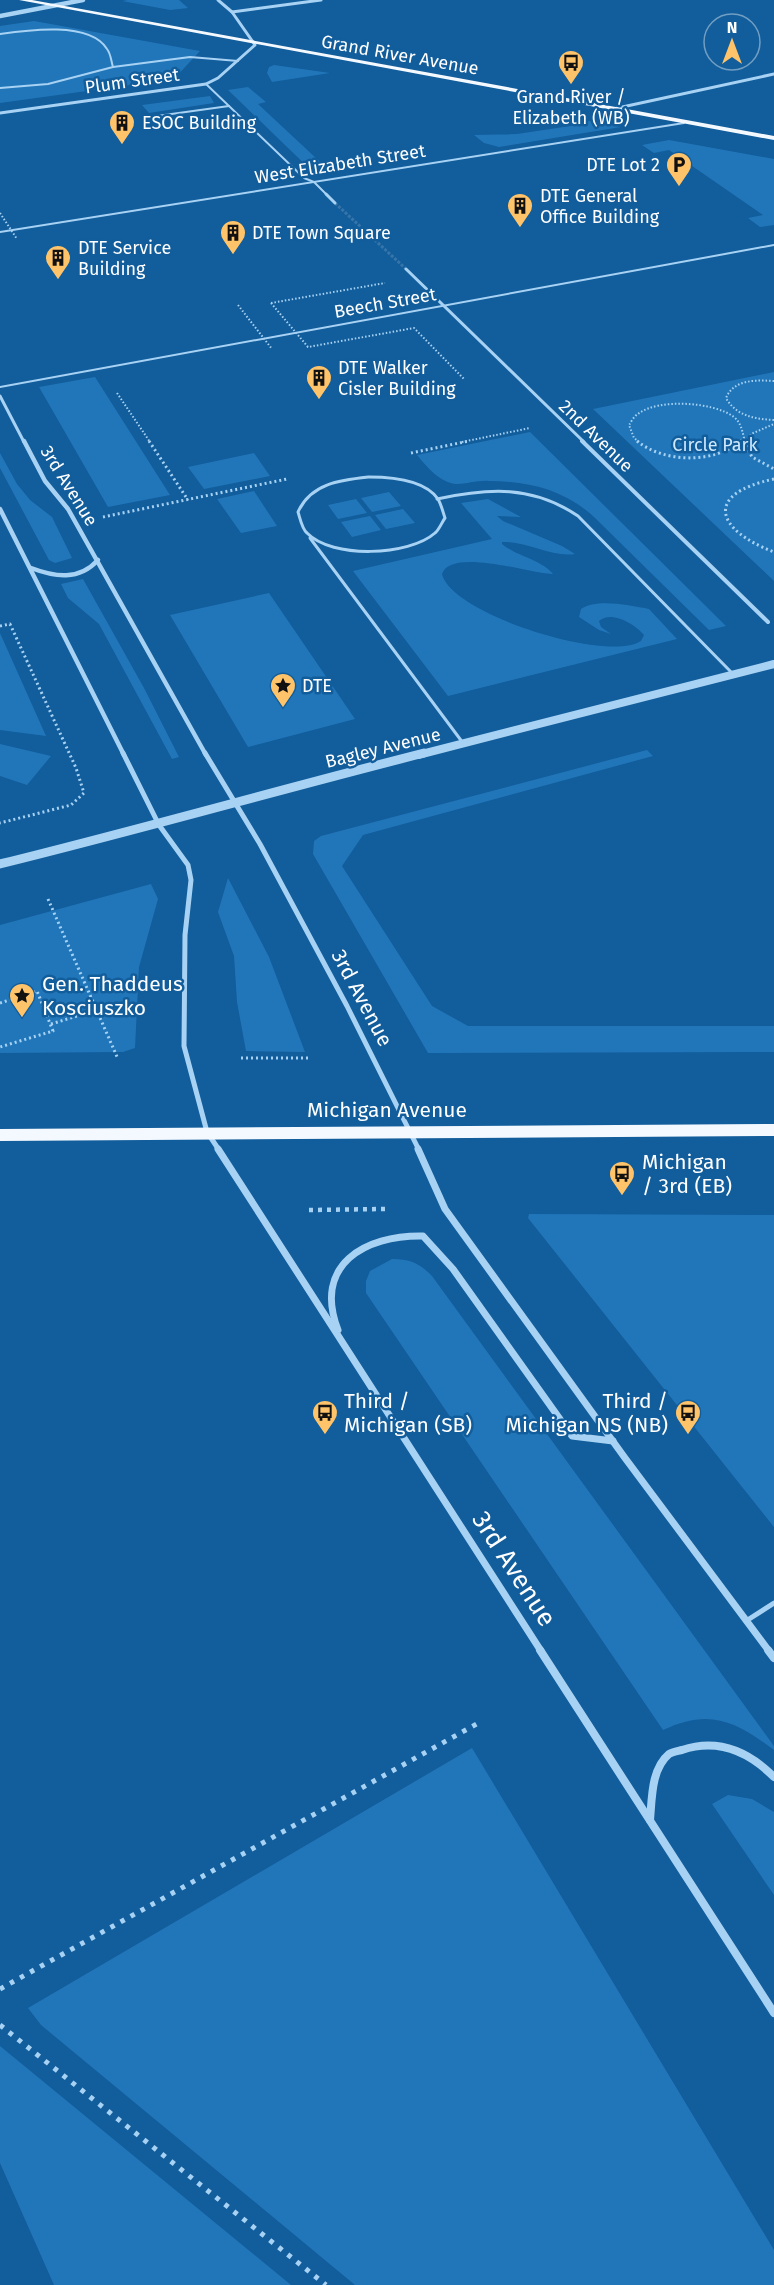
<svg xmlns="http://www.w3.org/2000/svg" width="774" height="2285" font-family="'Fira Sans',sans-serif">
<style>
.green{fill:#2176b9}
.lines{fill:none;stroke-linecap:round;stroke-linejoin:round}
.pedestrian-tunnel{stroke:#3675aa;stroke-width:3;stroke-dasharray:3 1.5;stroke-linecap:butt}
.path-far3{stroke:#a7d2f4;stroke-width:2;stroke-dasharray:1.5 2;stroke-linecap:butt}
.path-far2{stroke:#a7d2f4;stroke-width:3;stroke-dasharray:2 3;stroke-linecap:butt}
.path-far1{stroke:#a7d2f4;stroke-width:4.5;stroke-dasharray:4 5;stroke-linecap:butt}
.path{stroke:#a7d2f4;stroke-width:5;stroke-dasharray:4.5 7;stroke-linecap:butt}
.service-far2{stroke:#a7d2f4;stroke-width:2}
.service-far1{stroke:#a7d2f4;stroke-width:3}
.service{stroke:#a7d2f4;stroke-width:5}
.pedestrian-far2{stroke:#a7d2f4;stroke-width:2}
.pedestrian-far1{stroke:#a7d2f4;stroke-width:3}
.pedestrian{stroke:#a7d2f4;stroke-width:4}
.minor-far4{stroke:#a7d2f4;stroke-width:3}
.minor-far3{stroke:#a7d2f4;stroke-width:4.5}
.minor-far2{stroke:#a7d2f4;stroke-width:5}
.minor-far1{stroke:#a7d2f4;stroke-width:7}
.minor{stroke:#a7d2f4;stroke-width:8}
.tertiary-far2{stroke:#a7d2f4;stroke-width:4.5}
.tertiary-far1{stroke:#a7d2f4;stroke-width:8}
.tertiary{stroke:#a7d2f4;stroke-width:9}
.primary{fill:#f4f9ff;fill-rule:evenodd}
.path-bridge{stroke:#a7d2f4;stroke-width:2;stroke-dasharray:1.5 2;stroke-linecap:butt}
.labels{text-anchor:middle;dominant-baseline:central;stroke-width:5;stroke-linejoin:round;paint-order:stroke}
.far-street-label{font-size:18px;fill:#fff;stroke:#125d9b}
.far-poi-label{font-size:18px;fill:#fff;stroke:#125d9b;text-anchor:start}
.far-park-label{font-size:18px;fill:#cfe9fe;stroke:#125d9b}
.poi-label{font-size:21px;fill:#fff;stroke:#125d9b;text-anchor:start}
.street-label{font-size:21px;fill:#fff;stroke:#125d9b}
.near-street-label{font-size:26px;fill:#fff;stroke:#125d9b}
</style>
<rect width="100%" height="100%" fill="#125d9b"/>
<!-- green -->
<g class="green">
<polygon points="128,0 179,0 188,8 170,10 122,1"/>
<polygon points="34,21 200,51 174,79 0,103 0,26"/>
<polygon points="274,65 330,73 272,82 267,73 269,67"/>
<polygon points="248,87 266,102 258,104 332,173 317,176 228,90"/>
<polygon points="210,96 214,103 149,113 142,105"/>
<polygon points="567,117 621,127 499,147 484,143 474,135 517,134 577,125"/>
<polygon points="669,140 774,159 774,225 760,227 748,218 763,215 669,150 654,153 642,145"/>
<polygon points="774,372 774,581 593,409"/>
<polygon points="95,377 170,495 108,507 39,387"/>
<path d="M530,432L726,626L709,630L594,517C565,490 529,481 489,481C478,480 467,484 457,484C440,483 427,467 417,455Z"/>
<polygon points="0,453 17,484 30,500 52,517 72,558 55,563 49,560 0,468"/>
<polygon points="254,453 270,476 204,489 188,467"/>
<polygon points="254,491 277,526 241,533 217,499"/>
<polygon points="389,492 401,506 372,512 361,498"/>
<polygon points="356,499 367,513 338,519 328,505"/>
<path d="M488,499L521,517L497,516L503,521L562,546L575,554C553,558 526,541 502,542V544C516,556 542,560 553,574C532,574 451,547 442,574C451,614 607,663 641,641L644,635C635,624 611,610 599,621L601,627L611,634L599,630L579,617L581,609C598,598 630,606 649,609L677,639L448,696L353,571L492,539L461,503Z"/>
<polygon points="403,509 415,523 386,529 375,515"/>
<polygon points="370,516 381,530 352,537 341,522"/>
<polygon points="83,579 144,688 179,757 172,759 99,624 68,598 61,584"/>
<polygon points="269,593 355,719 248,747 170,615"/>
<polygon points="0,633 46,736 0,730"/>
<polygon points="0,744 51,756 27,785 0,776"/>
<polygon points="647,750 653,756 363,835 342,866 432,1006 468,1026 774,1026 774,1052 428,1053 313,854 314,841 321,836"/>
<polygon points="228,878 269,957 305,1052 246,1051 237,1002 234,956 218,912"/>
<polygon points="151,884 158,899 139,967 135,1048 123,1052 0,1053 0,925"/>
<polygon points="529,1214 774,1215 774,1527 528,1218"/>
<path d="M392,1259C410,1259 419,1263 432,1276L774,1746V1750C735,1721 710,1708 663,1730L366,1293V1281L370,1271Z"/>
<polygon points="472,1748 774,2250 774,2285 355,2285 41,2025 28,2008"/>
<polygon points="728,1795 752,1799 774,1812 774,1895 712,1804"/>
<polygon points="0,2046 291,2285 54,2285 0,2163"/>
</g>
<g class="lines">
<!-- pedestrian-tunnel -->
<polyline class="pedestrian-tunnel" points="335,203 406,269"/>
<!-- path-far3 -->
<g class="path-far3">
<polyline points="271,303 385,283"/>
<path d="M774,381C756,380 734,379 726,398C736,416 755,419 774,420"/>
<polyline points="117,393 150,442"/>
<polyline points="462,442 530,428"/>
<path d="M639,442L634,438L629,425C631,422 634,416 638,414C658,398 714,402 734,417C741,423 742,430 744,438L739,442"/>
<polyline points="747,442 751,434 774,424"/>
</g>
<!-- path-far2 -->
<g class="path-far2">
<polyline points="149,441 188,500"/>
<path d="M637,441C664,463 714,464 741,441"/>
<polyline points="748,441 746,445 752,457 774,469"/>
<polyline points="411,453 469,441"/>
<path d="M774,479C703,494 716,530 774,552"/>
<polyline points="103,517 287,479"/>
<polyline points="0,626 10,624 76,768 84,793 71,805 0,823"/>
<polyline points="48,899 118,1059"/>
<polyline points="0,1003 37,991 53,1031 0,1047"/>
<polyline points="51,1024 97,1010"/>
<polyline points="241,1058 310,1058"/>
</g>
<!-- path-far1 -->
<polyline class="path-far1" points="309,1210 385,1209"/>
<!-- path -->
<g class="path">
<polyline points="0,1989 482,1721"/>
<polyline points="0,2025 326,2285"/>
</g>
<!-- service-far2 -->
<g class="service-far2">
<path d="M0,34C27,30 90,21 107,49C111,54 111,61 113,67"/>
<polyline points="206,84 304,178 314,182"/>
<polyline points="0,88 48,84 113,67 190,57 238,61"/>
<polyline points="157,116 229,106"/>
<polyline points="0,232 684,123"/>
<polyline points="0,387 774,245"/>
</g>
<!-- service-far1 -->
<g class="service-far1">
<path d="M369,477C390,477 424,479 438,499C441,504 443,512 445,518C442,522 439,530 435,533C409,556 332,559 307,533C302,529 300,518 298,512C311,483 341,480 369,477Z"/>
<path d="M437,499C489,488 532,485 578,516L733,674"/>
<polyline points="310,538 463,743"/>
</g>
<!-- service -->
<polyline class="service" points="746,1621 774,1603"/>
<!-- pedestrian-far2 -->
<polyline class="pedestrian-far2" points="314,182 328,196"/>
<!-- pedestrian-far1 -->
<g class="pedestrian-far1">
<polyline points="326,194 335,203"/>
<polyline points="406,269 584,442"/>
</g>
<!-- pedestrian -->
<polyline class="pedestrian" points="582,441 768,622"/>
<!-- minor-far4 -->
<g class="minor-far4">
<polyline points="232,12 321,0"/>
<polyline points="613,109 774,74"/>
<polyline points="0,113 206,84 218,78 255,45 232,12 218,0"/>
<polyline points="0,396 24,442"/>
</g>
<!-- minor-far3 -->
<g class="minor-far3">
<polyline points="24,441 45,481 68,509 206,755"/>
<polyline points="0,509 124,755"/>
<path d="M31,568C55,577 79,581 98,560"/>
</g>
<!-- minor-far2 -->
<g class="minor-far2">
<polyline points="123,753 159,825 188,865 191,880 185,935 184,1046 207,1132 219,1150"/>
<polyline points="205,753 260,844 347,1006 419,1150"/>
</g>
<!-- minor-far1 -->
<g class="minor-far1">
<polyline points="218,1149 541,1651"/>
<polyline points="418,1149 445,1209 625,1458 769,1651"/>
<path d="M338,1330C313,1265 364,1235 423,1236L453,1269L572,1436L613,1441"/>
</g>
<!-- minor -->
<g class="minor">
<polyline points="540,1650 774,2013"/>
<polyline points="768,1650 774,1658"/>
<path d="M650,1820C652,1799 651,1769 669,1754C672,1752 678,1751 682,1750C718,1738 749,1752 774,1777"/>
</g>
<!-- tertiary-far2 -->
<polyline class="tertiary-far2" points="0,16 83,0"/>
<!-- tertiary-far1 -->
<polyline class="tertiary-far1" points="418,755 774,664"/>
<!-- tertiary -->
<path class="tertiary" d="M0,864C142,829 282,789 424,753"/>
<!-- primary -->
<g class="primary">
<polygon points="19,0 32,0 774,136 774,140"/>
<polygon points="774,1124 774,1136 0,1141 0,1129"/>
</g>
<!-- path-bridge -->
<g class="path-bridge">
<polyline points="0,213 17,239"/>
<polyline points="271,303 308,347 414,328 464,379"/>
<polyline points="238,305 272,349"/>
</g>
</g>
<!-- icons -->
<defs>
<symbol id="bus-pin" viewBox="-11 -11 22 30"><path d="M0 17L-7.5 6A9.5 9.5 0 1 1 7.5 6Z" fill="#ffc36a" stroke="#125d9b"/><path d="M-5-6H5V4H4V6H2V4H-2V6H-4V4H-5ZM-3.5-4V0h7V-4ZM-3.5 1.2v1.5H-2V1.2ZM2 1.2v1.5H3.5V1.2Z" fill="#111"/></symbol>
<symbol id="building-pin" viewBox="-11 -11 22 30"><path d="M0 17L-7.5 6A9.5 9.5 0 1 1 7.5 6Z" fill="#ffc36a" stroke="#125d9b"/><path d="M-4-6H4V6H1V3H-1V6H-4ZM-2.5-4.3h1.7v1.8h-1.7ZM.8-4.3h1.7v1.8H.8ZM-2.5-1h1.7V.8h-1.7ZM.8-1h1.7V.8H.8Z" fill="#111"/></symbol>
<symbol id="parking-pin" viewBox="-11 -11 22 30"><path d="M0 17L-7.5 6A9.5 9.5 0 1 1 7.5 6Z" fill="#ffc36a" stroke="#125d9b"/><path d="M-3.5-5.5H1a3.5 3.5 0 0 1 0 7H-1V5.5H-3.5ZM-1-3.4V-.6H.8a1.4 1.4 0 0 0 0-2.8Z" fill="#111"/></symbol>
<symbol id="sight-pin" viewBox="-11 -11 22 30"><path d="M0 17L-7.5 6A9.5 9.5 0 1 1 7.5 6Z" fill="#ffc36a" stroke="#125d9b"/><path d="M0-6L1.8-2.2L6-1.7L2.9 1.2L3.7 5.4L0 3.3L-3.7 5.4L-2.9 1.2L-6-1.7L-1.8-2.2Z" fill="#111"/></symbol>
</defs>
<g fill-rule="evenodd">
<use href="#bus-pin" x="556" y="48" width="30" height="40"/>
<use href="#building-pin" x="107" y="108" width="30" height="40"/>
<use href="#parking-pin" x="664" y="150" width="30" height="40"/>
<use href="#building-pin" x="505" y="191" width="30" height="40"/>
<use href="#building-pin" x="218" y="218" width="30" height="40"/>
<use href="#building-pin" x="43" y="243" width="30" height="40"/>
<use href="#building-pin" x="304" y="363" width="30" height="40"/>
<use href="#sight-pin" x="268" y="671" width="30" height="40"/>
<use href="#sight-pin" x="7" y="981" width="30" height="40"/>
<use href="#bus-pin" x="607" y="1159" width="30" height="40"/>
<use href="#bus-pin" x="310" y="1398" width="30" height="40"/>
<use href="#bus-pin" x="673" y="1398" width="30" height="40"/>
</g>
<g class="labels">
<!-- far-street labels -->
<g class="far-street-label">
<text transform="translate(400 55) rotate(10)">Grand River Avenue</text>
<text transform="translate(132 81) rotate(-8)">Plum Street</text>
<text transform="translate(340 164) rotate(-9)">West Elizabeth Street</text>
<text transform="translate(385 303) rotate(-10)">Beech Street</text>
<text transform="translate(596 436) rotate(44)">2nd Avenue</text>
<text transform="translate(69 486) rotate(58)">3rd Avenue</text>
<text transform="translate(383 748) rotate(-14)">Bagley Avenue</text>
</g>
<!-- far-poi labels -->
<g class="far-poi-label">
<text x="571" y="97" text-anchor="middle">Grand River /<tspan x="571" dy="21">Elizabeth (WB)</tspan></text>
<text x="142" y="123">ESOC Building</text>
<text x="660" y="165" text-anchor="end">DTE Lot 2</text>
<text x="540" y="196">DTE General<tspan x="540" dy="21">Office Building</tspan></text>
<text x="252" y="233">DTE Town Square</text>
<text x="78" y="248">DTE Service<tspan x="78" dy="21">Building</tspan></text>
<text x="338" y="368">DTE Walker<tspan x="338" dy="21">Cisler Building</tspan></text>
<text x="302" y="686">DTE</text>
</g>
<!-- far-park labels -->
<g class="far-park-label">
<text x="715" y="445">Circle Park</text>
</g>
<!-- poi labels -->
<g class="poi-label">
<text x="42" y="984">Gen. Thaddeus<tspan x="42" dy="24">Kosciuszko</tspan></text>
<text x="642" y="1162">Michigan<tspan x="642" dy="24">/ 3rd (EB)</tspan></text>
<text x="344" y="1401">Third /<tspan x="344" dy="24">Michigan (SB)</tspan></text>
<text x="668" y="1401" text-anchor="end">Third /<tspan x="668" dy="24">Michigan NS (NB)</tspan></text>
</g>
<!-- street labels -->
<g class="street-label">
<text transform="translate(362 998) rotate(62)">3rd Avenue</text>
<text x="387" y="1110">Michigan Avenue</text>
</g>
<!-- near-street labels -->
<g class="near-street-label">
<text transform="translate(514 1569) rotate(57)">3rd Avenue</text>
</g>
</g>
<!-- north arrow -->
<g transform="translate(732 42)"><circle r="28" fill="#125d9b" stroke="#719ec3" stroke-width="1.5"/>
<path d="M0-4.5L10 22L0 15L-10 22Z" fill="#ffc36a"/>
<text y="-9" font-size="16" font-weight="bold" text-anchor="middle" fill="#ffffff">N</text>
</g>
</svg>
